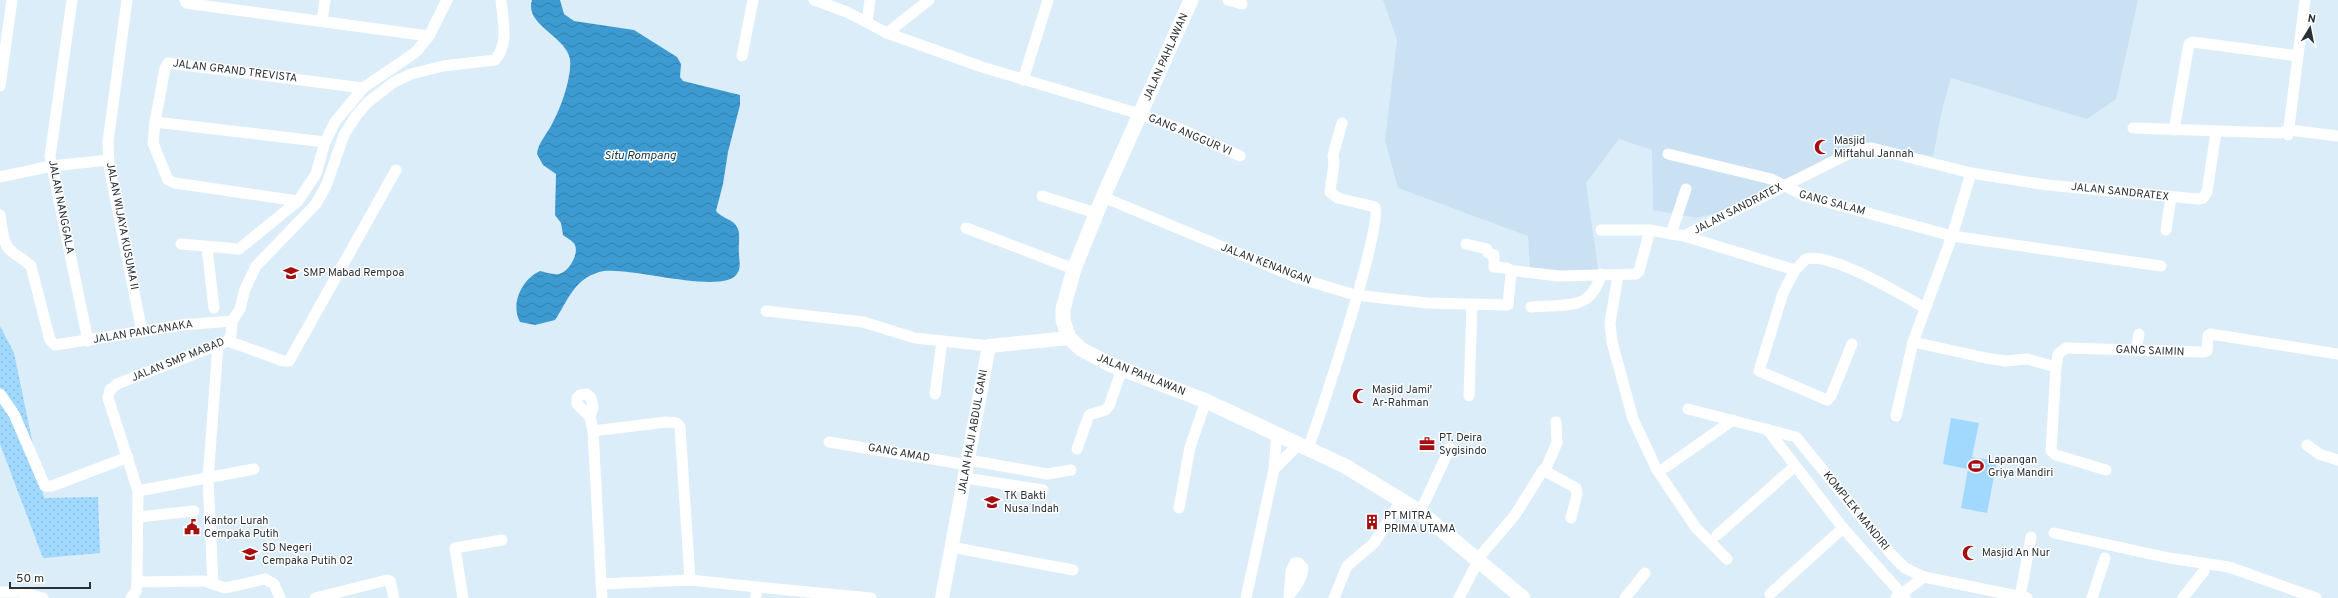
<svg xmlns="http://www.w3.org/2000/svg" width="2338" height="598" font-family="Overpass,sans-serif">
<style>
.built{fill:#c9e1f2}
.grass{fill:url(#grass-dots)}
.pitch{fill:#a0d8fe}
.water{fill:url(#water-waves)}
.lines{fill:none;stroke-linecap:round;stroke-linejoin:round}
.minor{stroke:#fff;stroke-width:11}
.tertiary{stroke:#fff;stroke-width:14}
.secondary{stroke:#fff;stroke-width:15}
.labels{text-anchor:middle;dominant-baseline:central;stroke-width:3;stroke-linejoin:round;paint-order:stroke}
.street-label{font-size:11px;fill:#2a3136;stroke:#fff}
.poi-label{font-size:11px;fill:#2a3136;stroke:#fff;text-anchor:start}
.water-label{font-size:12px;font-style:italic;fill:#133a52;stroke:#fff}
</style>
<defs>
<pattern id="grass-dots" width="8" height="8" patternUnits="userSpaceOnUse"><rect width="8" height="8" fill="#a0d8fe"/><path d="M2 2h.1M6 6h.1" fill="none" stroke="#8abada" stroke-width="1.8" stroke-linecap="round"/></pattern>
<pattern id="water-waves" width="16" height="10" patternUnits="userSpaceOnUse"><rect width="16" height="10" fill="#3d9bd2"/><path d="M0 5q4-4 8 0t8 0" fill="none" stroke="#337fab"/></pattern>
</defs>
<rect width="100%" height="100%" fill="#dbedf9"/>
<!-- built -->
<polygon class="built" points="1383,0 2138,0 2116,99 2087,119 1951,78 1943,106 1933,156 1871,145 1751,203 1697,218 1653,210 1652,150 1619,139 1586,183 1599,276 1530,269 1528,236 1398,188 1385,140 1397,40"/>
<!-- grass -->
<polygon class="grass" points="0,326 14,353 44,498 98,497 100,553 43,558 0,444"/>
<!-- pitch -->
<polygon class="pitch" points="1951,418 1979,423 1972,457 1997,461 1987,513 1961,508 1968,469 1943,464"/>
<!-- water -->
<path class="water" d="M532,0H560L564,14L574,21L634,30L677,57L681,64L680,77L683,81L740,95V105L728,152L723,184L716,211C721,218 733,219 737,227C741,233 738,246 739,254C739,259 741,267 738,272C727,298 625,264 599,272C573,280 568,301 555,320L535,325L520,322C510,304 522,279 540,271C545,272 553,275 559,274C569,272 579,254 575,245C573,241 567,238 563,235L561,223L555,215L556,174L543,165L537,154C538,143 547,134 552,124C561,108 572,77 570,59C566,36 524,25 532,0Z"/>
<g class="lines">
<!-- minor -->
<g class="minor">
<polyline points="72,0 50,157 88,341"/>
<polyline points="127,0 108,142 109,166 142,332"/>
<polyline points="185,0 186,3 192,4 429,36 447,0"/>
<polyline points="814,0 847,12 887,33 982,67 1140,114 1185,131 1240,156"/>
<polyline points="1228,0 1242,4"/>
<polyline points="322,21 325,0"/>
<polyline points="867,22 870,0"/>
<polyline points="887,33 929,0"/>
<polyline points="742,56 753,0"/>
<polyline points="1023,80 1048,0"/>
<polyline points="0,86 12,0"/>
<polyline points="155,122 165,68 168,63 363,88"/>
<polyline points="2133,128 2280,133 2289,130 2338,136"/>
<polyline points="2174,130 2189,44 2193,42 2298,56"/>
<polyline points="2288,135 2305,0"/>
<polyline points="1668,154 1771,179 1805,196 1952,236 2161,266"/>
<polyline points="0,177 51,166 109,160"/>
<polyline points="1042,196 1096,213"/>
<path d="M1103,197L1295,277L1355,295L1427,303L1508,305L1511,274L1515,271L1559,276L1636,274L1639,271L1650,230L1684,236L1795,270L1806,259C1832,252 1900,294 1925,308"/>
<polyline points="298,201 175,183 168,180 153,143 155,122 325,142"/>
<path d="M0,215C2,226 2,242 10,250C16,256 24,259 31,266L50,340L55,345L182,325L232,321"/>
<polyline points="966,228 1074,269"/>
<polyline points="1601,230 1650,230"/>
<polyline points="2166,230 2171,197"/>
<polyline points="1671,234 1686,189"/>
<polyline points="1684,236 1844,156 1859,149 1872,148 1971,173 2047,185 2198,199 2203,198 2207,192 2216,132"/>
<polyline points="181,244 239,249 298,201 316,174 325,142 335,122 363,88 416,52 429,36"/>
<polyline points="1466,244 1487,249 1488,253 1494,255 1494,267 1507,268 1513,272"/>
<polyline points="207,248 214,308"/>
<polyline points="1795,270 1783,293 1759,371 1827,400 1831,396 1852,344"/>
<polyline points="1618,275 1610,323 1612,342 1633,419 1657,470 1696,528 1727,559"/>
<path d="M1531,307C1565,304 1591,312 1601,274"/>
<polyline points="766,311 863,322 915,338 989,346"/>
<polyline points="228,341 283,361 289,361 396,170"/>
<polyline points="1913,342 1986,358 2005,361 2027,359 2056,367 2058,354 2066,348 2204,352 2207,351 2208,336 2210,334 2338,354"/>
<polyline points="2136,350 2139,334"/>
<polyline points="2056,367 2051,451 2056,455 2106,470"/>
<polyline points="0,394 14,414 45,486 52,486 128,457"/>
<polyline points="935,394 942,341"/>
<polyline points="1469,396 1472,305"/>
<polyline points="1688,409 1796,437 1892,555 1905,568 1924,577 2027,598"/>
<polyline points="1896,416 1913,342 1952,236 1971,173"/>
<polyline points="590,417 577,404 577,398 580,395 587,394 591,398 593,408 590,417 593,431"/>
<polyline points="1767,429 1843,528 1905,598"/>
<polyline points="829,442 968,465"/>
<polyline points="2307,445 2319,454 2338,460"/>
<path d="M1308,448C1319,421 1385,220 1375,207L1338,198L1330,192L1334,163L1333,155L1342,123"/>
<polyline points="1077,449 1089,415 1105,410 1109,406 1122,369"/>
<polyline points="969,460 1047,474 1071,470"/>
<polyline points="1666,467 1733,420"/>
<polyline points="1274,469 1299,444"/>
<polyline points="1545,470 1557,443 1556,422"/>
<polyline points="965,478 1043,490"/>
<polyline points="138,491 254,469"/>
<polyline points="1179,508 1190,447 1206,401"/>
<polyline points="1420,512 1450,448"/>
<polyline points="138,517 194,511"/>
<polyline points="2054,533 2169,558 2229,567 2316,598"/>
<polyline points="1717,535 1794,467"/>
<polyline points="951,547 1073,570"/>
<polyline points="137,582 204,581 225,588 265,579 274,584 280,598"/>
<polyline points="213,583 208,479 218,345"/>
<polyline points="601,584 690,580 757,587 756,598"/>
<polyline points="757,587 871,598"/>
<polyline points="0,592 20,592 43,598"/>
<polyline points="1770,594 1843,528"/>
<polyline points="2020,597 2031,537"/>
<path d="M131,598L136,591L137,582L138,491L108,398L110,390L117,384L228,341L231,335L232,321L240,309L245,289L256,266L316,204L326,186L344,135L356,116L367,103L394,82L411,74L443,66L495,60C509,45 503,20 501,0"/>
<polyline points="315,598 387,580 390,581 394,598"/>
<polyline points="463,598 455,548 502,540"/>
<polyline points="602,598 593,431 666,422 677,423 680,427 690,580"/>
<polyline points="1246,598 1274,469 1277,433"/>
<path d="M1289,598L1291,571L1295,563H1299L1303,568C1302,578 1297,586 1291,593"/>
<polyline points="1334,598 1347,566 1374,543 1401,501"/>
<polyline points="1459,598 1481,555 1515,515 1543,470 1576,488 1577,494 1571,518"/>
<polyline points="1625,598 1645,573"/>
<polyline points="1896,598 1924,577"/>
<polyline points="2092,598 2105,558"/>
<polyline points="2183,598 2204,571"/>
</g>
<!-- tertiary -->
<polyline class="tertiary" points="942,598 989,346 1069,338"/>
<!-- secondary -->
<polyline class="secondary" points="1191,0 1103,197 1074,269 1063,309 1063,320 1069,338 1081,349 1109,364 1206,401 1345,466 1420,512 1523,598"/>
</g>
<!-- icons -->
<defs>
<symbol id="mosque-bare" viewBox="-9 -9 18 18"><path d="M3.5-4.9A6 6 0 1 0 3.5 4.9A5 5 0 1 1 3.5-4.9Z" fill="#a50f0f" stroke="#fff" stroke-width="2.5" paint-order="stroke"/></symbol>
<symbol id="school-bare" viewBox="-9 -9 18 18"><path d="M0-5L7-2L0 1L-7-2ZM-4 1L0 2.5L4 1V4Q0 6-4 4Z" fill="#a50f0f" stroke="#fff" stroke-width="2.5" paint-order="stroke"/></symbol>
<symbol id="office-bare" viewBox="-9 -9 18 18"><path d="M-6-3h4V-5.5h4V-3h4V5H-6ZM-1-4.5V-3h2v-1.5ZM-6 0V1H6V0Z" fill="#a50f0f" stroke="#fff" stroke-width="2.5" paint-order="stroke"/></symbol>
<symbol id="stadium-bare" viewBox="-9 -9 18 18"><path d="M0-5a6.5 5 0 1 0 0 10a6.5 5 0 1 0 0-10ZM-3.5-1.8h7v3.6h-7Z" fill="#a50f0f" stroke="#fff" stroke-width="2.5" paint-order="stroke"/></symbol>
<symbol id="building-bare" viewBox="-9 -9 18 18"><path d="M-4-6H4V6H1V3H-1V6H-4ZM-2.5-4.3h1.7v1.8h-1.7ZM.8-4.3h1.7v1.8H.8ZM-2.5-1h1.7V.8h-1.7ZM.8-1h1.7V.8H.8Z" fill="#a50f0f" stroke="#fff" stroke-width="2.5" paint-order="stroke"/></symbol>
<symbol id="civic-bare" viewBox="-9 -9 18 18"><path d="M-.6-6.5H3V-4.5H.6V-3L4-1V1h2V6H-6V1h2V-1L-.6-3ZM-1.2 2.5V6h2.4V2.5Z" fill="#a50f0f" stroke="#fff" stroke-width="2.5" paint-order="stroke"/></symbol>
</defs>
<g fill-rule="evenodd">
<use href="#mosque-bare" x="1811" y="136" width="22" height="22"/>
<use href="#school-bare" x="280" y="262" width="22" height="22"/>
<use href="#mosque-bare" x="1349" y="385" width="22" height="22"/>
<use href="#office-bare" x="1416" y="433" width="22" height="22"/>
<use href="#stadium-bare" x="1965" y="455" width="22" height="22"/>
<use href="#school-bare" x="981" y="491" width="22" height="22"/>
<use href="#building-bare" x="1361" y="511" width="22" height="22"/>
<use href="#civic-bare" x="181" y="516" width="22" height="22"/>
<use href="#mosque-bare" x="1959" y="542" width="22" height="22"/>
<use href="#school-bare" x="239" y="543" width="22" height="22"/>
</g>
<g class="labels">
<!-- street labels -->
<g class="street-label">
<text transform="translate(1166 57) rotate(-66)">JALAN PAHLAWAN</text>
<text transform="translate(235 71) rotate(7)">JALAN GRAND TREVISTA</text>
<text transform="translate(1190 135) rotate(23)">GANG ANGGUR VI</text>
<text transform="translate(2120 192) rotate(6)">JALAN SANDRATEX</text>
<text transform="translate(1832 203) rotate(15)">GANG SALAM</text>
<text transform="translate(61 207) rotate(79)">JALAN NANGGALA</text>
<text transform="translate(1738 209) rotate(-27)">JALAN SANDRATEX</text>
<text transform="translate(122 226) rotate(79)">JALAN WIJAYA KUSUMA II</text>
<text transform="translate(1266 264) rotate(21)">JALAN KENANGAN</text>
<text transform="translate(143 332) rotate(-9)">JALAN PANCANAKA</text>
<text transform="translate(2150 351) rotate(2)">GANG SAIMIN</text>
<text transform="translate(178 360) rotate(-22)">JALAN SMP MABAD</text>
<text transform="translate(1141 375) rotate(22)">JALAN PAHLAWAN</text>
<text transform="translate(973 432) rotate(-80)">JALAN HAJI ABDUL GANI</text>
<text transform="translate(899 453) rotate(10)">GANG AMAD</text>
<text transform="translate(1856 511) rotate(51)">KOMPLEK MANDIRI</text>
</g>
<!-- poi labels -->
<g class="poi-label">
<text x="1834" y="141">Masjid<tspan x="1834" dy="13">Miftahul Jannah</tspan></text>
<text x="303" y="273">SMP Mabad Rempoa</text>
<text x="1372" y="390">Masjid Jami'<tspan x="1372" dy="13">Ar-Rahman</tspan></text>
<text x="1439" y="438">PT. Deira<tspan x="1439" dy="13">Sygisindo</tspan></text>
<text x="1988" y="460">Lapangan<tspan x="1988" dy="13">Griya Mandiri</tspan></text>
<text x="1004" y="496">TK Bakti<tspan x="1004" dy="13">Nusa Indah</tspan></text>
<text x="1384" y="516">PT MITRA<tspan x="1384" dy="13">PRIMA UTAMA</tspan></text>
<text x="204" y="521">Kantor Lurah<tspan x="204" dy="13">Cempaka Putih</tspan></text>
<text x="262" y="548">SD Negeri<tspan x="262" dy="13">Cempaka Putih 02</tspan></text>
<text x="1982" y="553">Masjid An Nur</text>
</g>
<!-- water labels -->
<g class="water-label">
<text x="640" y="156">Situ Rompang</text>
</g>
</g>
<!-- north arrow -->
<g transform="translate(2310 28) rotate(10)" stroke="#ffffff" stroke-width="3" paint-order="stroke">
<path d="M0-3L7 15L0 10L-7 15Z" fill="#2a3136"/>
<text y="-6" font-size="11" font-weight="bold" text-anchor="middle" fill="#2a3136">N</text>
</g>
<!-- scale -->
<path d="M10 582v6h80v-6" fill="none" stroke="#2a3136" stroke-width="2"/>
<text x="16" y="582" font-size="12" fill="#2a3136" stroke="#ffffff" stroke-width="3" paint-order="stroke">50 m</text>
</svg>
